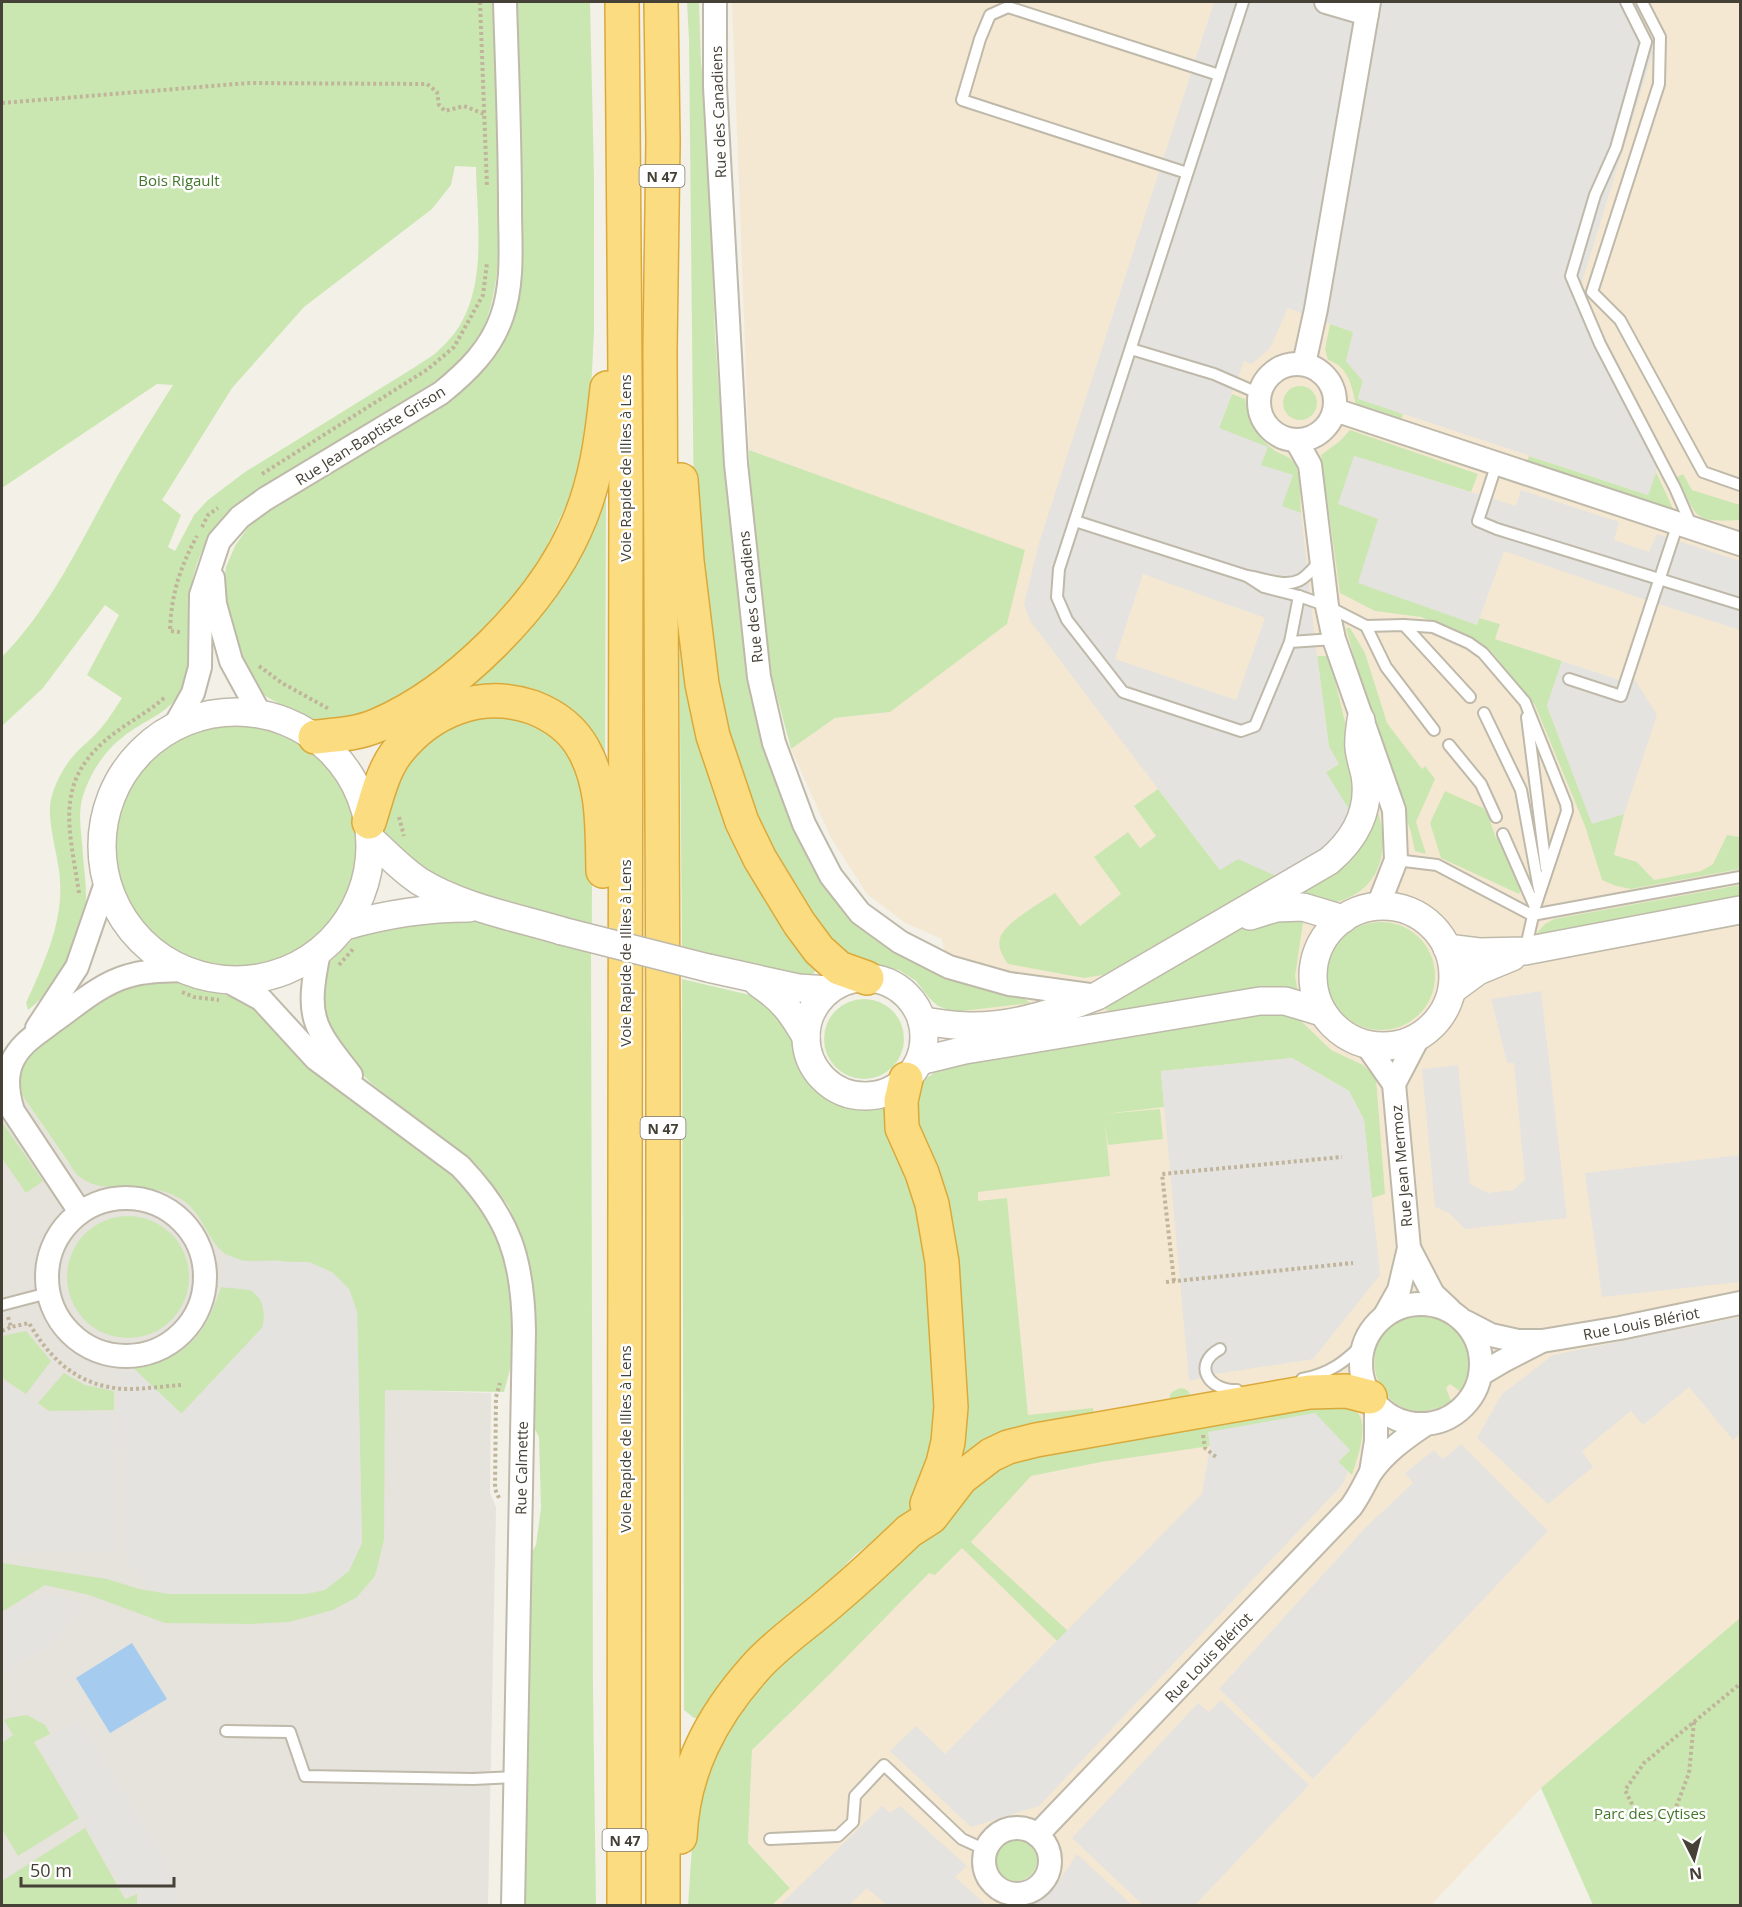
<svg xmlns="http://www.w3.org/2000/svg" width="1742" height="1907" font-family="'Open Sans',sans-serif">
<style>
.commercial{fill:#f5e8d3}
.industrial{fill:#e6e2dc}
.green{fill:#cbe7b1;fill-rule:evenodd}
.parking{fill:#e4e3df;fill-rule:evenodd}
.water{fill:#a5ccef}
.lines{fill:none;stroke-linecap:round;stroke-linejoin:round}
.service-casing{stroke:#bfb9aa;stroke-width:14}
.minor-casing{stroke:#bfb9aa;stroke-width:26}
.tertiary-casing{stroke:#bfb9aa;stroke-width:30}
.trunk-casing{stroke:#daa93a;stroke-width:36}
.path{stroke:#c0b59b;stroke-width:4;stroke-dasharray:3 3;stroke-linecap:butt}
.service{stroke:#fff;stroke-width:10}
.minor{stroke:#fff;stroke-width:22}
.tertiary{stroke:#fff;stroke-width:27}
.trunk{stroke:#fcdc81;stroke-width:33}
.tertiary-bridge-casing{stroke:#bfb9aa;stroke-width:30;stroke-linecap:butt}
.tertiary-bridge{stroke:#fff;stroke-width:27}
.labels{text-anchor:middle;dominant-baseline:central;stroke-width:5;stroke-linejoin:round;paint-order:stroke}
.shield{fill:#fff;stroke:#7e7a72;stroke-width:1.5}
.shield-label{font-size:14px;font-weight:bold;fill:#464136}
.street-label{font-size:15px;fill:#464136;stroke:#fff}
.park-label{font-size:15px;fill:#43772a;stroke:#fff}
</style>
<rect width="100%" height="100%" fill="#f3f0e7"/>
<!-- commercial -->
<polygon class="commercial" points="732,2 1740,2 1740,1618 1541,1788 1431,1905 772,1905 790,1887 748,1843 752,1750 831,1673 961,1539 978,1202 977,1151 942,939 905,923 867,894 831,838 791,749 835,718 890,712 1025,551 749,450"/>
<!-- industrial -->
<polygon class="industrial" points="22,1095 68,1163 195,1184 363,1268 359,1389 491,1393 490,1493 496,1507 488,1905 2,1905 2,1099"/>
<!-- green -->
<g class="green">
<path d="M2,2H493C494,61 497,120 498,179C498,228 503,277 485,324C478,344 461,359 447,374L246,497C239,504 230,511 223,519C199,545 187,585 189,620C189,644 191,670 180,692C172,710 147,720 131,731C108,746 91,770 83,796C77,814 82,836 83,855C84,868 86,882 86,896C87,937 59,986 28,1010L26,1003C43,965 63,924 60,881C59,856 46,822 51,799C55,783 64,766 75,754C83,745 93,738 101,728C109,719 115,708 122,698L87,675L119,615L105,605L43,688L2,726V657C53,605 82,538 118,475C135,445 154,415 173,385L157,384L2,488ZM455,166L476,167C477,227 491,303 441,348C434,356 423,361 415,367L245,472L208,500L194,515L175,551L168,547L181,515L162,500L232,388L304,307L432,209L451,185Z"/>
<polygon points="516,2 590,2 594,177 594,331 590,412 574,488 541,559 500,615 440,672 388,713 328,726 307,720 262,694 247,676 235,655 223,589 226,567 235,546 249,526 268,510 441,408 464,389 492,361 512,318 522,267"/>
<polygon points="687,2 699,2 701,63 707,112 715,336 724,465 751,676 766,748 793,828 812,868 825,887 860,923 1015,991 1030,1003 954,1012 938,1006 929,998 916,981 899,970 869,965 837,952 766,856 719,733 694,527 689,40"/>
<path d="M1330,324L1354,332L1346,361L1363,381L1358,398L1403,414L1401,420L1356,405C1352,386 1348,366 1328,360L1325,349Z"/>
<circle cx="1300" cy="403" r="17"/>
<path d="M1232,394L1245,399C1248,418 1258,439 1274,450C1283,456 1292,456 1296,466C1301,479 1300,499 1301,513L1282,507L1261,465L1219,428Z"/>
<polygon points="1350,430 1478,474 1471,492 1354,456 1378,518 1477,625 1479,618 1500,624 1495,639 1562,661 1547,706 1592,823 1624,814 1614,855 1637,862 1654,880 1701,871 1713,864 1727,835 1740,837 1740,869 1631,889 1616,886 1602,880 1585,826 1535,705 1491,651 1482,644 1421,617 1375,611 1340,593 1321,455 1340,441"/>
<polygon points="749,450 1025,550 1007,624 890,712 835,718 791,749 772,677 750,509"/>
<polygon points="1529,456 1648,495 1656,472 1674,511 1527,462"/>
<path d="M1683,474L1692,490L1740,505V520C1692,523 1697,517 1677,477Z"/>
<polygon points="606,490 605,765 590,741 457,686"/>
<polygon points="679,612 694,698 819,966 811,977 783,973 682,947"/>
<polygon points="1346,628 1350,628 1365,653 1387,723 1422,769 1425,766 1435,779 1416,822 1426,854 1415,851 1411,832 1372,722"/>
<path d="M1317,656H1329L1356,767L1352,820L1323,856L1103,975L1084,978L1008,964C1003,957 997,947 1000,938C1005,922 1041,903 1055,893L1080,926L1121,894L1094,857L1128,832L1140,848L1156,836L1134,806L1158,789L1220,870L1326,772L1339,764L1329,747Z"/>
<path d="M494,715C511,718 533,720 547,730C600,769 591,867 592,925L506,902L422,874L386,836L383,822L405,767L419,748L448,728L471,717Z"/>
<path d="M239,726C257,727 275,730 291,738C338,762 369,826 354,877C340,928 289,969 237,968C224,968 209,968 196,964C179,958 164,946 151,934C85,869 112,755 203,730C214,727 227,727 239,726Z"/>
<polygon points="1445,791 1483,808 1488,815 1496,838 1500,836 1521,889 1519,894 1441,858 1430,823"/>
<path d="M1377,809C1388,841 1385,879 1352,896C1342,901 1331,905 1320,903C1311,900 1302,895 1294,892Z"/>
<polygon points="1740,885 1740,896 1535,935 1545,924 1554,919"/>
<polygon points="1299,918 1303,923 1295,976 1298,992 1118,1015 1106,1010 1105,1005 1251,924"/>
<polygon points="471,919 591,951 593,1690 596,1905 524,1905 529,1557 536,1545 541,1508 539,1437 532,1424 534,1292 526,1255 509,1207 479,1167 372,1084 348,1060 320,1015 324,974 330,962 352,940 384,925"/>
<circle cx="1381" cy="976" r="54"/>
<polygon points="682,979 754,996 773,1007 795,1038 800,1060 809,1079 823,1091 842,1103 858,1107 891,1102 924,1205 943,1409 921,1496 903,1518 855,1555 762,1649 709,1717 694,1718 684,1710"/>
<path d="M145,980H166L249,1001L393,1129L463,1184L480,1204L498,1233L506,1260L512,1295V1362L504,1392L385,1390L384,1540L375,1576L357,1597L333,1610L289,1622L251,1624L165,1623L89,1595L45,1585L2,1612V1563L107,1579L139,1589L169,1594L362,1544L357,1312L349,1289C332,1282 297,1263 281,1261C263,1259 239,1266 224,1253C206,1238 203,1213 181,1199C156,1184 129,1189 101,1186C92,1185 84,1180 77,1175L22,1095L20,1078L22,1068L32,1053L74,1014L100,995Z"/>
<circle cx="864" cy="1039" r="40"/>
<path d="M1259,1013L1285,1014L1301,1021L1331,1050L1363,1065L1376,1078L1385,1194L1372,1198L1364,1120L1349,1091L1292,1058L1161,1071L1164,1107L1104,1114L1160,1109L1163,1139L1108,1145L1105,1123L1110,1176L978,1192V1201L1007,1198L1028,1415L1093,1408L1094,1416L1169,1405L1170,1394C1183,1382 1191,1390 1193,1404L956,1475L909,1095C920,1082 930,1074 946,1067Z"/>
<polygon points="2,1122 43,1181 26,1193 2,1158"/>
<circle cx="128" cy="1277" r="61"/>
<path d="M221,1287C230,1288 242,1287 250,1290C264,1295 266,1316 262,1328L181,1414L133,1368C187,1356 204,1339 221,1287Z"/>
<path d="M1419,1315C1426,1316 1435,1316 1442,1319C1472,1332 1474,1367 1461,1392L1450,1384L1446,1388L1451,1401C1382,1445 1336,1330 1419,1315Z"/>
<polygon points="26,1331 51,1361 26,1394 5,1380 2,1376 2,1336"/>
<polygon points="64,1373 85,1385 114,1391 114,1410 49,1411 38,1403"/>
<path d="M1320,1404C1329,1405 1341,1404 1350,1407C1374,1416 1357,1458 1352,1475L1338,1462L1350,1450L1209,1432L1210,1446L1101,1462L1031,1476L971,1542L1068,1631L1057,1641L962,1548L935,1575L929,1573L831,1673L752,1750L748,1843L790,1888L772,1905L688,1906L692,1845L699,1796L713,1752L746,1700L779,1661L993,1462Z"/>
<polygon points="1740,1618 1740,1905 1593,1905 1541,1788"/>
<polygon points="27,1715 45,1725 50,1734 34,1742 79,1818 18,1856 2,1829 2,1743 13,1735 4,1720 9,1718"/>
<polygon points="85,1828 125,1899 137,1894 137,1905 4,1905 2,1901 2,1881"/>
<circle cx="1016" cy="1860" r="21"/>
</g>
<!-- parking -->
<g class="parking">
<path d="M1214,2H1634L1649,33L1653,53L1581,285L1583,295L1663,451L1648,495L1358,399L1363,381L1346,361L1353,332L1288,308L1270,348L1252,364L1244,361L1219,428L1268,447L1261,465L1293,475L1282,506L1301,513L1314,631L1329,747L1339,764L1326,772L1350,811L1335,840L1276,876L1238,859L1220,870L1030,621L1024,604L1039,543ZM1143,574L1265,618L1236,700L1115,659Z"/>
<polygon points="1354,456 1516,506 1521,490 1619,522 1614,540 1649,552 1657,534 1740,561 1740,630 1646,600 1504,551 1477,625 1358,583 1378,519 1338,504"/>
<polygon points="1562,661 1619,680 1625,664 1657,715 1624,814 1592,824 1547,706"/>
<polygon points="1541,991 1567,1218 1465,1229 1449,1213 1435,1207 1422,1069 1458,1065 1470,1184 1488,1193 1513,1190 1525,1180 1514,1063 1507,1063 1491,999"/>
<polygon points="1292,1058 1349,1091 1364,1120 1380,1275 1313,1359 1216,1374 1189,1381 1161,1071"/>
<polygon points="1740,1155 1740,1282 1602,1297 1585,1173"/>
<polygon points="225,1254 243,1261 309,1262 332,1272 349,1289 357,1312 362,1543 349,1571 325,1590 306,1594 169,1594 148,1585 131,1569 124,1552 117,1372 133,1368 182,1414 262,1328 265,1320 263,1307 260,1299 251,1290 221,1287"/>
<polygon points="1740,1317 1740,1434 1733,1440 1689,1387 1643,1425 1631,1411 1582,1451 1593,1467 1548,1504 1477,1438 1502,1394 1553,1355"/>
<polygon points="2,1379 49,1413 114,1412 116,1551 2,1554"/>
<polygon points="1315,1413 1350,1450 1338,1462 1348,1471 1343,1484 1039,1806 971,1827 890,1751 916,1726 945,1754 1202,1494 1210,1447 1208,1432"/>
<polygon points="1461,1444 1548,1531 1313,1779 1219,1689 1366,1527 1413,1483 1405,1473 1434,1450 1443,1459"/>
<polygon points="43,1595 61,1596 83,1605 55,1642 2,1675 2,1616 29,1599"/>
<polygon points="1221,1700 1309,1785 1195,1905 1143,1905 1072,1838 1198,1703 1209,1712"/>
<polygon points="80,1721 178,1880 177,1905 140,1905 140,1888 127,1895 38,1743"/>
<polygon points="882,1806 890,1813 900,1806 967,1866 955,1877 986,1905 887,1905 867,1888 849,1905 780,1905"/>
<polygon points="1077,1854 1132,1905 1033,1905 1053,1890"/>
</g>
<!-- water -->
<polygon class="water" points="132,1643 167,1699 110,1733 76,1678"/>
<g class="lines">
<defs>
<g id="service">
<polyline points="1243,2 1059,569 1057,597 1067,620 1123,692 1241,731 1255,726 1290,642 1334,639"/>
<polyline points="1626,2 1646,42 1616,148 1595,195 1571,276 1600,344 1675,488 1692,527"/>
<polyline points="1642,2 1660,37 1659,84 1592,292 1620,320 1703,472 1740,485"/>
<polyline points="1187,173 962,100 980,39 990,15 1008,7 1219,75"/>
<polyline points="1131,349 1214,374 1260,394"/>
<polyline points="1497,463 1478,521 1497,529 1740,604"/>
<path d="M1075,521L1247,576C1263,578 1285,588 1300,580C1308,576 1315,566 1321,560"/>
<polyline points="1247,576 1264,587 1299,596 1327,606 1366,626 1404,625 1433,627 1469,643 1483,653 1525,702 1566,804 1567,811 1535,907 1525,951"/>
<polyline points="1404,625 1470,697"/>
<polyline points="1366,626 1386,667 1434,730"/>
<polyline points="1290,642 1299,596"/>
<polyline points="1569,679 1621,696 1678,523"/>
<polyline points="1484,713 1521,790 1539,889"/>
<polyline points="1527,717 1546,868"/>
<polyline points="1449,745 1481,784 1496,817"/>
<polyline points="1503,834 1535,907"/>
<polyline points="1396,860 1437,865 1532,915 1740,877"/>
<polyline points="2,1305 48,1293"/>
<path d="M1220,1349C1192,1364 1208,1391 1237,1390"/>
<path d="M1302,1379C1329,1374 1347,1361 1365,1341"/>
<polyline points="226,1731 290,1732 305,1776 473,1779 515,1777"/>
<polyline points="770,1839 838,1836 853,1822 855,1796 884,1765 962,1839 986,1850"/>
</g>
<g id="minor">
<polyline points="715,2 715,87 736,464 759,677 774,743 804,824 831,876 860,913 900,942 949,967 1009,984 1097,996"/>
<polyline points="1326,2 1367,14"/>
<polyline points="1304,364 1316,309 1369,2"/>
<circle cx="1297" cy="402" r="38"/>
<polyline points="1335,410 1740,544"/>
<polyline points="1296,440 1310,465 1327,606 1334,639 1394,810 1396,860 1378,906"/>
<polyline points="213,578 215,604 231,661 260,714"/>
<path d="M174,727L193,693L200,667L201,595L219,541L240,517L265,499L441,393C467,372 491,349 502,316C514,282 510,242 510,207C510,138 507,70 505,2"/>
<path d="M319,952C306,1016 311,1025 351,1075"/>
<path d="M226,980L261,999L316,1059L460,1166C510,1218 523,1260 524,1331L513,1906"/>
<polyline points="37,1028 77,967 106,883"/>
<polyline points="1366,1044 1394,1084 1409,1248 1399,1290 1385,1315"/>
<polyline points="1394,1084 1419,1036"/>
<circle cx="126" cy="1277" r="79"/>
<path d="M80,1212L13,1111C8,1095 5,1078 12,1062C21,1042 38,1034 54,1021C77,1005 100,984 128,976C146,970 164,971 183,970"/>
<polyline points="1409,1248 1433,1294 1450,1310"/>
<circle cx="1421" cy="1364" r="60"/>
<polyline points="1466,1322 1491,1335 1518,1341 1542,1341 1620,1328 1740,1303"/>
<polyline points="1481,1374 1503,1361 1540,1342"/>
<polyline points="1371,1472 1376,1441 1376,1403"/>
<circle cx="1017" cy="1861" r="33"/>
<path d="M1037,1835L1351,1507C1359,1496 1364,1485 1370,1474C1384,1453 1405,1438 1426,1424"/>
</g>
<g id="tertiary">
<circle cx="236" cy="846" r="134"/>
<path d="M370,838C386,853 401,869 419,881C461,907 515,917 562,931"/>
<circle cx="1383" cy="976" r="70"/>
<polyline points="1250,916 1276,908 1303,907 1343,919"/>
<path d="M345,926C386,914 426,908 469,908"/>
<polyline points="1447,948 1479,952 1525,951 1740,910"/>
<polyline points="708,968 798,988 829,990"/>
<circle cx="865" cy="1037" r="59"/>
<path d="M758,983C783,1000 791,1011 806,1037"/>
<polyline points="1452,990 1478,971 1512,957"/>
<path d="M922,1021C938,1023 954,1026 969,1026C1014,1027 1056,1012 1097,996L1329,861C1355,839 1371,810 1365,775C1363,766 1360,757 1359,748C1358,739 1360,729 1361,720"/>
<polyline points="920,1061 965,1050 1260,1001 1285,1001 1322,1012"/>
</g>
<g id="trunk">
<polyline points="622,2 626,498 624,1906"/>
<polyline points="661,2 663,142 660,350 663,1034 663,1906"/>
<polyline points="681,480 687,561 702,684 713,736 742,822 760,859 799,923 819,950 839,968 867,978"/>
<path d="M315,737C336,735 358,734 378,725C455,692 541,606 575,530C596,485 602,437 607,388"/>
<path d="M369,822C377,798 382,771 398,751C431,710 481,690 532,707C553,715 573,729 584,750C604,786 602,830 603,871"/>
<polyline points="906,1079 901,1101 902,1128 922,1173 932,1204 942,1262 951,1407 948,1442 943,1463 927,1504"/>
<path d="M680,1837C683,1771 711,1717 755,1668C777,1643 806,1624 831,1602C858,1579 884,1555 909,1531L931,1517L961,1478L991,1455L1008,1447L1036,1440L1309,1392L1347,1391L1370,1397"/>
</g>
</defs>
<!-- service casing -->
<use href="#service" class="service-casing"/>
<!-- minor casing -->
<use href="#minor" class="minor-casing"/>
<!-- tertiary casing -->
<use href="#tertiary" class="tertiary-casing"/>
<!-- trunk casing -->
<use href="#trunk" class="trunk-casing"/>
<!-- path -->
<g class="path">
<polyline points="480,2 487,187"/>
<polyline points="2,103 249,83 427,84 437,92 439,105 445,111 464,106 484,114"/>
<polyline points="262,474 428,369 454,347 483,295 487,263"/>
<polyline points="202,527 208,515 218,508"/>
<path d="M180,632L170,631C171,595 180,567 197,536"/>
<polyline points="259,666 282,683 329,709"/>
<polyline points="399,817 404,836"/>
<path d="M79,893C69,825 52,779 116,732C132,720 150,711 165,697"/>
<polyline points="339,965 354,948"/>
<polyline points="182,992 194,997 219,1000"/>
<polyline points="1174,1281 1162,1174 1342,1157"/>
<polyline points="1166,1282 1353,1263"/>
<path d="M8,1317L11,1327L29,1323C47,1354 71,1380 109,1387C132,1392 160,1386 183,1385"/>
<polyline points="2,1331 11,1327"/>
<polyline points="1203,1435 1205,1448 1216,1457"/>
<polyline points="499,1498 495,1489 496,1397 500,1383"/>
<polyline points="1694,1722 1689,1773 1673,1815 1650,1820 1635,1810 1625,1790 1644,1763 1740,1684"/>
</g>
<!-- service -->
<use href="#service" class="service"/>
<!-- minor -->
<use href="#minor" class="minor"/>
<!-- tertiary -->
<use href="#tertiary" class="tertiary"/>
<!-- trunk -->
<use href="#trunk" class="trunk"/>
<defs>
<polyline id="tertiary-bridge" points="562,931 708,968"/>
</defs>
<!-- tertiary-bridge casing -->
<use href="#tertiary-bridge" class="tertiary-bridge-casing"/>
<!-- tertiary-bridge -->
<use href="#tertiary-bridge" class="tertiary-bridge"/>
</g>
<g class="labels">
<!-- shield labels -->
<g class="shield">
<rect x="639.5" y="165" width="45" height="22" rx="4.5"/>
<rect x="640.5" y="1117" width="45" height="22" rx="4.5"/>
<rect x="602.5" y="1829" width="45" height="22" rx="4.5"/>
</g>
<g class="shield-label">
<text x="662" y="176">N 47</text>
<text x="663" y="1128">N 47</text>
<text x="625" y="1840">N 47</text>
</g>
<!-- street labels -->
<g class="street-label">
<text transform="translate(718 112) rotate(-92)">Rue des Canadiens</text>
<text transform="translate(370 435) rotate(-32)">Rue Jean-Baptiste Grison</text>
<text transform="translate(625 468) rotate(-90)">Voie Rapide de Illies à Lens</text>
<text transform="translate(750 597) rotate(-96)">Rue des Canadiens</text>
<text transform="translate(625 953) rotate(-90)">Voie Rapide de Illies à Lens</text>
<text transform="translate(1401 1166) rotate(-95)">Rue Jean Mermoz</text>
<text transform="translate(1641 1323) rotate(-11)">Rue Louis Blériot</text>
<text transform="translate(625 1439) rotate(-90)">Voie Rapide de Illies à Lens</text>
<text transform="translate(521 1468) rotate(-89)">Rue Calmette</text>
<text transform="translate(1208 1657) rotate(-46)">Rue Louis Blériot</text>
</g>
<!-- park labels -->
<g class="park-label">
<text x="179" y="180">Bois Rigault</text>
<text x="1650" y="1813">Parc des Cytises</text>
</g>
</g>
<!-- border -->
<rect width="1742" height="1907" fill="none" stroke="#464136" stroke-width="6"/>
<!-- north arrow -->
<g transform="translate(1694 1859) rotate(174)" stroke="#ffffff" stroke-width="4.5" paint-order="stroke">
<path d="M0-4.5L10 22L0 15L-10 22Z" fill="#464136"/>
<text y="-9" font-size="16" font-weight="bold" text-anchor="middle" fill="#464136">N</text>
</g>
<!-- scale -->
<path d="M21 1877v9h153v-9" fill="none" stroke="#464136" stroke-width="3"/>
<text x="30" y="1877" font-size="18" fill="#464136" stroke="#ffffff" stroke-width="4.5" paint-order="stroke">50 m</text>
</svg>
